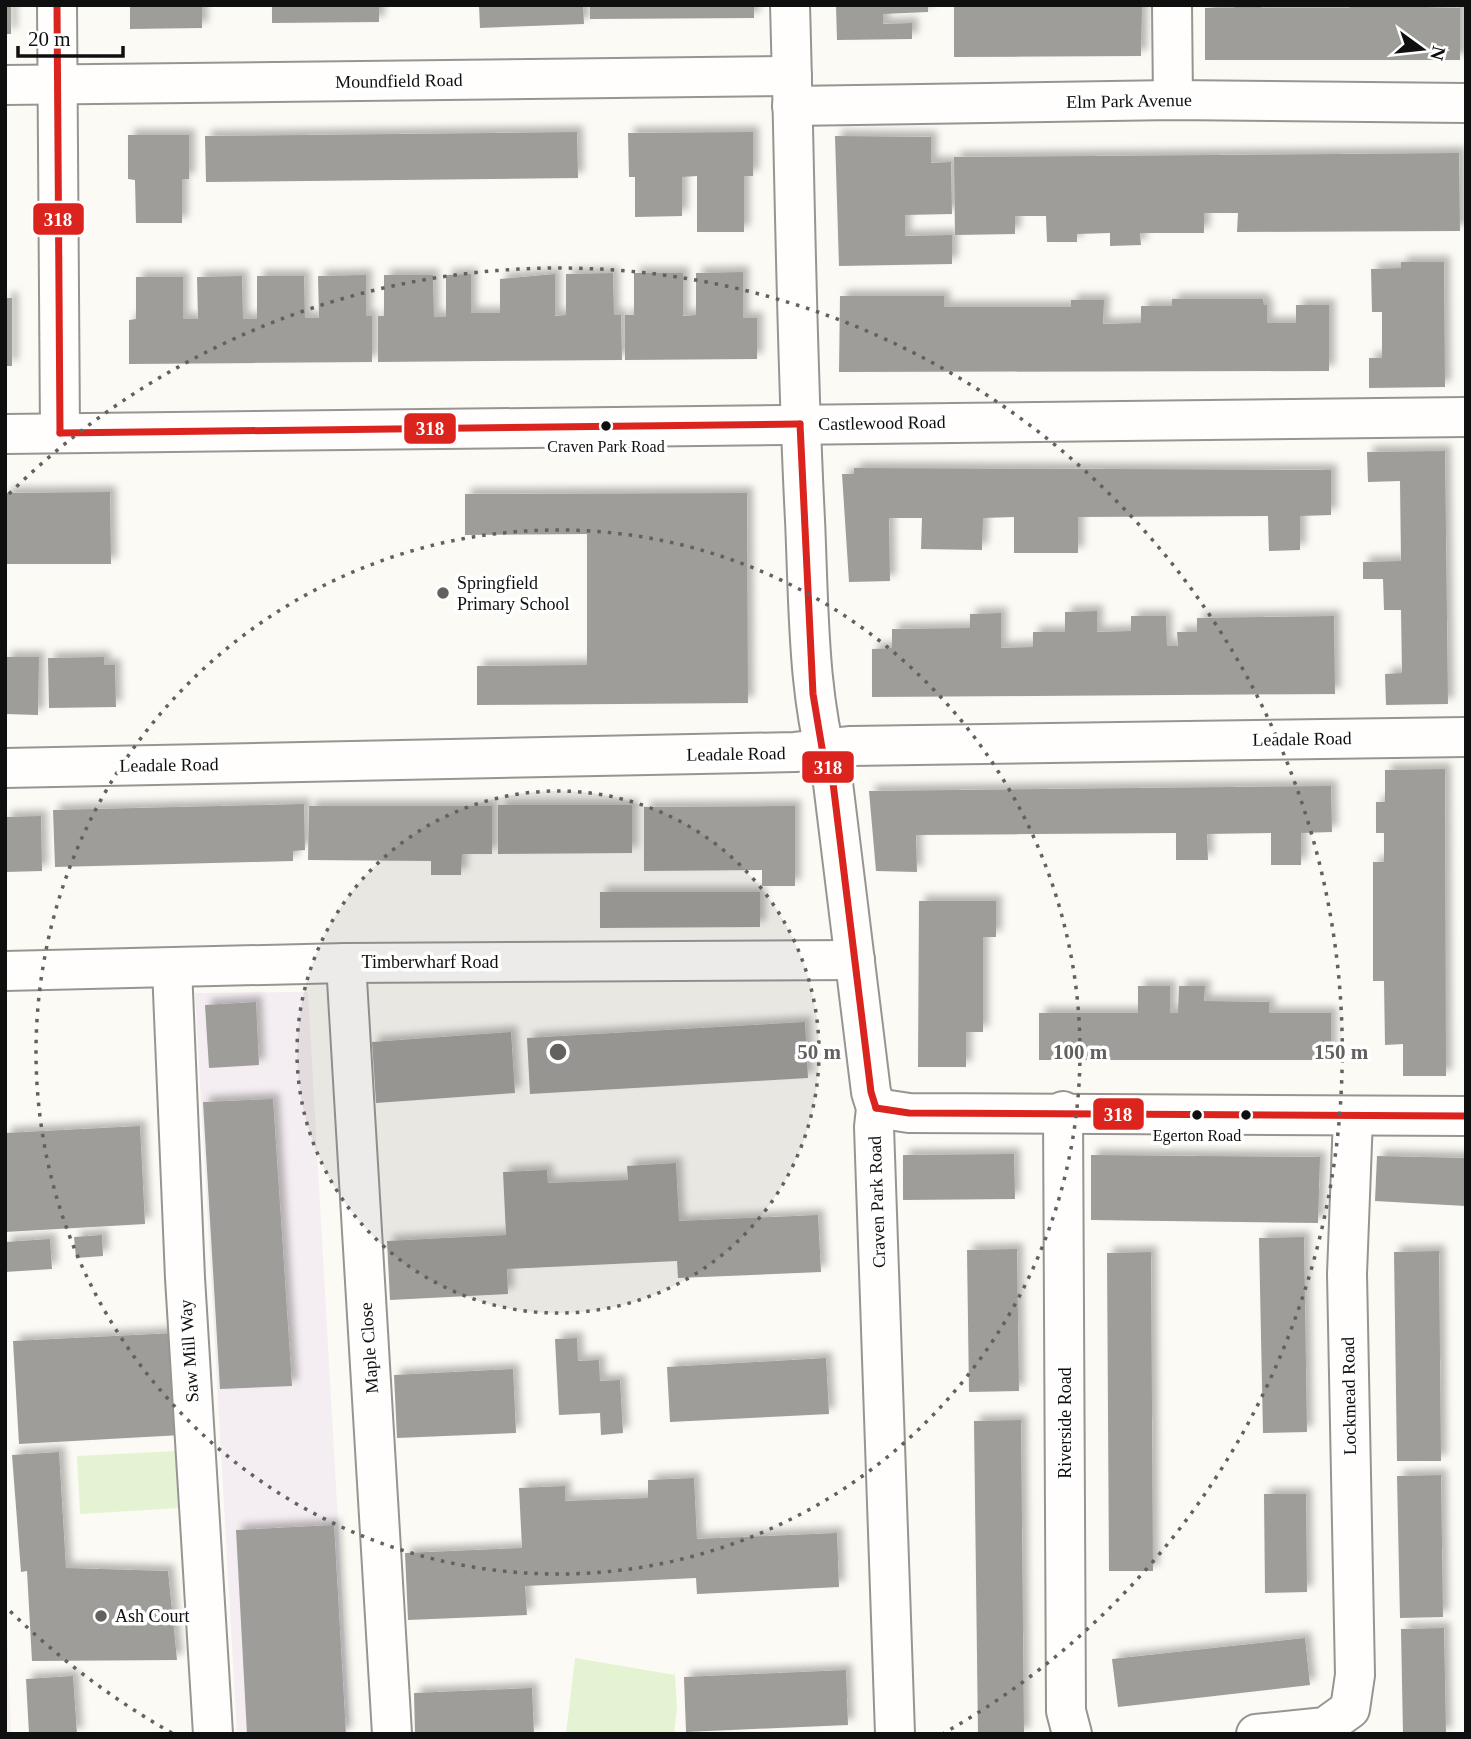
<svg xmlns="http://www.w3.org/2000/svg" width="1471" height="1739" font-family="Georgia,serif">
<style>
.industrial{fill:#f4edf1}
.green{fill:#e4f3d2}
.building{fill:#9f9d99;filter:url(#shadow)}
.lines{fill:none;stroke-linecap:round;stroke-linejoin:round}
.minor-casing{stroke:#969592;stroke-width:42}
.minor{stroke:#fffefd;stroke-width:38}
.bus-1-casing{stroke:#fff;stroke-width:12}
.bus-1{stroke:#dc241f;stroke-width:7}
.ring{fill:none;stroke:#62615f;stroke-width:3.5;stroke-dasharray:3.5 7}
.bus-dot{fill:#0f0f0f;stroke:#fff;stroke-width:2.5}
.poi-dot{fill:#62615f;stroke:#fff;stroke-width:2.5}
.labels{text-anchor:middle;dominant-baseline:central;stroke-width:7;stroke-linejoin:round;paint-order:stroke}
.bus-label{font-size:16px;fill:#0f0f0f;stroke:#fff}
.street-label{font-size:18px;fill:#0f0f0f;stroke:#fff}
.poi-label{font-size:18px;fill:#0f0f0f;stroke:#fff;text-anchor:start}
.centre{fill:#62615f;stroke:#fff;stroke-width:3.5}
.ring-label{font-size:21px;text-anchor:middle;font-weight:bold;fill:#62615f;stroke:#fff;stroke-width:7;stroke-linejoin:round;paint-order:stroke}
.line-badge{stroke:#fff;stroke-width:2.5}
.badge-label{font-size:19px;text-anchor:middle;font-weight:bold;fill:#fff}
</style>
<defs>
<filter id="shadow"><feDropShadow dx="6" dy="-6" stdDeviation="3.5" flood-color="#0004"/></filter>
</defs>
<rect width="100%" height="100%" fill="#fcfaf4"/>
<!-- industrial -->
<g class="industrial">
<polygon points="308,992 350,1734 237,1734 195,993"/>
<polygon points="5,1580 11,1734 5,1734"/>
</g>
<!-- green -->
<g class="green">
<polygon points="177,1451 180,1508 80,1514 77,1456"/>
<polygon points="575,1658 675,1675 677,1708 674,1734 566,1734"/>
</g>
<!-- building -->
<g class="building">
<polygon points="130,5 202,5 202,28 130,29"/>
<polygon points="272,5 379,5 379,22 272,23"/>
<polygon points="479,5 583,5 584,24 480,28"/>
<polygon points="590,5 754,5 754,18 590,19"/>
<polygon points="836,5 928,5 928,12 883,14 883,24 912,23 912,39 837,40"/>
<polygon points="954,5 1142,5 1141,56 954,57"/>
<polygon points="1234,5 1261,5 1261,8 1350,8 1350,5 1460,8 1460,60 1205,60 1205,8 1234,8"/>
<rect x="5" y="7" width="6" height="27"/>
<polygon points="577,132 578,178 206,182 205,136"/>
<polygon points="753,132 753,176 744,176 744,232 697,232 697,176 682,177 682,216 635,217 635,177 629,177 628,133"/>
<polygon points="128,135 189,135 189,179 182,179 182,223 136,223 135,180 128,179"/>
<polygon points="835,136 931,137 931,163 951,162 952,214 905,215 905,236 952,235 952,264 839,266"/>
<polygon points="1459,153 1460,231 1237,232 1238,213 1204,213 1204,233 1140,233 1141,245 1110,246 1110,233 1077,234 1077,242 1047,242 1046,216 1015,216 1015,234 955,235 954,157"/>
<polygon points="1401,262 1444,262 1445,387 1369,388 1369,358 1382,358 1382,312 1372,312 1371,269 1401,268"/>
<polygon points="743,272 743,318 757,318 757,359 625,360 625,315 634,315 634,273 683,273 683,316 696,315 696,273"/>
<polygon points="613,273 614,315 621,315 622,360 378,362 378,316 384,316 384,275 433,275 434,317 446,317 446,275 471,274 471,313 500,313 500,279 555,274 555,316 566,315 566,274"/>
<polygon points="366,275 366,316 372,316 372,362 129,364 129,320 136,319 136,277 183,277 183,319 198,319 197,277 242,276 243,319 257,319 257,276 304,276 305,318 319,318 318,276"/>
<polygon points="840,296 944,296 944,307 1071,307 1071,300 1104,300 1103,324 1141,323 1141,306 1172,306 1172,299 1263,299 1264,305 1267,305 1267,323 1296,323 1296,305 1329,305 1329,371 839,372"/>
<rect x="5" y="298" width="7" height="68"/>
<polygon points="1445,451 1448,704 1386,705 1385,674 1402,673 1401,610 1384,610 1383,579 1363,579 1363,562 1401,561 1400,481 1368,482 1367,452"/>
<polygon points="854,468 1331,470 1331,515 1300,516 1300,550 1269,551 1268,516 1078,517 1078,553 1014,553 1014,517 983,518 982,550 921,549 922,518 889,518 890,581 849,582 842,474 854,474"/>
<polygon points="110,492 111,564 5,564 5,493"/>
<polygon points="747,493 748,703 477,705 477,666 587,665 587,534 465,535 465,494"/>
<polygon points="1097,611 1097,632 1131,631 1131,616 1166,616 1167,646 1178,646 1177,632 1197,632 1197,618 1334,616 1335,694 872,697 872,649 892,648 892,629 970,628 970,614 1001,613 1001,648 1033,647 1033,632 1065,632 1065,612"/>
<polygon points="5,657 39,657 38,715 5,714"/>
<polygon points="104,657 104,665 115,665 116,707 49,708 48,658"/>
<polygon points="1445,769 1446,1076 1403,1076 1403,1044 1385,1045 1384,981 1373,981 1373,862 1384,862 1384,833 1376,833 1376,802 1385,802 1385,770"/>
<polygon points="1331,786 1332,832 1301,833 1301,865 1271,865 1271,833 1207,834 1208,860 1176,860 1176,833 916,835 917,872 876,871 869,791"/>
<polygon points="304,804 305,850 293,851 293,861 55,867 53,810"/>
<polygon points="498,805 632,805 632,853 498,854"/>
<polygon points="309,806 492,806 492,854 462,854 461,875 431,875 431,861 308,860"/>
<polygon points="795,806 795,886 762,886 762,870 644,871 644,807"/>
<polygon points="41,816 42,871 5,872 5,817"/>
<polygon points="600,892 760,892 760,927 600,928"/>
<polygon points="919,901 996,901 996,937 983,937 983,1032 966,1032 966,1067 918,1067"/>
<polygon points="1138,986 1170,986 1170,1013 1178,1013 1179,986 1205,986 1204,1001 1269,1002 1269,1013 1331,1013 1331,1060 1039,1060 1039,1013 1138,1013"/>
<polygon points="256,1002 259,1065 209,1068 205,1005"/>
<polygon points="805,1022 808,1078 530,1094 527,1038"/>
<polygon points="511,1032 515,1093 376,1103 372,1042"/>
<polygon points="273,1099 292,1386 220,1389 203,1102"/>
<polygon points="140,1126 145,1224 5,1232 5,1133"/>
<polygon points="1014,1154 1015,1199 903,1200 903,1155"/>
<polygon points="1091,1155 1320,1157 1318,1223 1091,1220"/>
<polygon points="1377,1156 1466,1158 1466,1206 1375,1201"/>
<polygon points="676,1163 679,1221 818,1215 821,1272 678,1278 677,1261 507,1269 508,1294 390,1300 387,1241 506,1235 503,1172 547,1170 548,1183 628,1180 627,1166"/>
<polygon points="102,1235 103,1256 76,1258 74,1237"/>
<polygon points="1304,1237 1307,1432 1263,1433 1259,1238"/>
<polygon points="50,1239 52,1269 5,1272 5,1242"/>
<polygon points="1017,1249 1019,1391 969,1392 967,1250"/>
<polygon points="1439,1251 1441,1461 1397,1461 1394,1252"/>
<polygon points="1151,1252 1153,1571 1109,1571 1107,1253"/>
<polygon points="175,1333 181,1435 19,1444 13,1341"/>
<polygon points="577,1338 578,1361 599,1360 600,1381 620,1380 623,1433 601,1435 600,1413 559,1415 555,1339"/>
<polygon points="826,1358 829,1414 670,1422 667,1367"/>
<polygon points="513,1369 516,1433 397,1438 394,1375"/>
<polygon points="1021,1420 1024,1734 978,1734 974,1421"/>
<polygon points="59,1452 66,1568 168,1571 177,1660 32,1661 27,1571 21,1572 12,1455"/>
<polygon points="1441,1475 1443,1617 1400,1618 1397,1476"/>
<polygon points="694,1478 697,1539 837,1533 839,1587 697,1594 696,1578 525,1586 527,1615 408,1620 405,1553 522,1548 519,1488 565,1486 565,1501 648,1498 648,1480"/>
<polygon points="1264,1494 1306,1494 1307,1592 1265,1593"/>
<polygon points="334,1525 346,1734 247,1734 236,1530"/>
<polygon points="1444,1628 1446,1734 1403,1734 1401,1629"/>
<polygon points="1305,1638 1310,1685 1118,1707 1112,1659"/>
<polygon points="846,1670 848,1725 686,1732 684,1677"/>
<polygon points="73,1676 77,1734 29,1734 26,1679"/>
<polygon points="532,1688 534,1734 415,1734 414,1693"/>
</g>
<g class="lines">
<defs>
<g id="minor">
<polyline points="57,5 60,433"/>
<path d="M790,5C795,177 796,348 805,520C809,608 807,697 833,783L871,1092L876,1108L874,1127L895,1734"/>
<polyline points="1172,5 1173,100"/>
<polyline points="5,85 792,76"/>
<polyline points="792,106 1173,100 1466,103"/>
<polyline points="5,434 1466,417"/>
<polyline points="5,768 795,752 851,746 1466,737"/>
<polyline points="346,963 392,1734"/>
<polyline points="172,968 185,1278 213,1734"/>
<polyline points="5,971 346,963 855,960"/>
<polyline points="876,1108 909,1113 1466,1116"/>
<polyline points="1063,1111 1066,1711 1072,1734"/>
<polyline points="1256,1734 1325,1727 1350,1709 1355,1675 1347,1274 1353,1117"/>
</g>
</defs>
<!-- minor casing -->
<use href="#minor" class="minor-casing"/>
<!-- minor -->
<use href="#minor" class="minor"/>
<defs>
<g id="bus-1">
<polyline points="57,5 60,433"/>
<polyline points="800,424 813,694 822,748 833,783 871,1092 876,1108"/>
<polyline points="60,433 800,424"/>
<polyline points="876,1108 909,1113 1466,1116"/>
</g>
</defs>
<!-- bus-1 casing -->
<use href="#bus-1" class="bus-1-casing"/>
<!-- bus-1 -->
<use href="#bus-1" class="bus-1"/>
</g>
<!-- distance rings -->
<circle cx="558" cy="1052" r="261" fill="#62615f" fill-opacity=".12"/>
<g class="ring">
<circle cx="558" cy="1052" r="261"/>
<circle cx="558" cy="1052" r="522"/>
<path d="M172 1733A783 783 0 0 1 9 1610M9 494A783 783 0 1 1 944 1733"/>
</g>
<!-- markers -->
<g class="bus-dot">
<circle cx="606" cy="426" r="6"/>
<circle cx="1197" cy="1115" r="6"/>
<circle cx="1246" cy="1115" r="6"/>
</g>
<g class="poi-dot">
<circle cx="443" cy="593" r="7"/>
<circle cx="101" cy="1616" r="7"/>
</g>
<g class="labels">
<!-- bus labels -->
<g class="bus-label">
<text x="606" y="446">Craven Park Road</text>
<text x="1197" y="1135">Egerton Road</text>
</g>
<!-- street labels -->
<g class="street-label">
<text transform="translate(399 81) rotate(-1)">Moundfield Road</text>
<text transform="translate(1129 101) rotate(-1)">Elm Park Avenue</text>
<text transform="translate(882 423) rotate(-1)">Castlewood Road</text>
<text transform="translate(1302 739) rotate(-1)">Leadale Road</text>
<text transform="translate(736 754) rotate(-1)">Leadale Road</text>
<text transform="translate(169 765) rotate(-1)">Leadale Road</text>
<text x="430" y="962">Timberwharf Road</text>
<text transform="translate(877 1202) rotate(-92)">Craven Park Road</text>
<text transform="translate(369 1348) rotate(-94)">Maple Close</text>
<text transform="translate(189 1351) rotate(-94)">Saw Mill Way</text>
<text transform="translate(1349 1396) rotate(-91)">Lockmead Road</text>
<text transform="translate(1065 1423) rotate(-90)">Riverside Road</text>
</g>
<!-- poi labels -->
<g class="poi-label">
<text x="457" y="583">Springfield<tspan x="457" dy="21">Primary School</tspan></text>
<text x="115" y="1616">Ash Court</text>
</g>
</g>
<circle cx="558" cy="1052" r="10" class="centre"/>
<g class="ring-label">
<text x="819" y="1059">50 m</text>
<text x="1080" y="1059">100 m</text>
<text x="1341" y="1059">150 m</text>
</g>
<g class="line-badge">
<rect x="32" y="202" width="53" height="34" rx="7" fill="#dc241f"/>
<rect x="403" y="412" width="54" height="33" rx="7" fill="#dc241f"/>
<rect x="801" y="750" width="54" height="34" rx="7" fill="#dc241f"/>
<rect x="1092" y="1097" width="53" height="34" rx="7" fill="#dc241f"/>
</g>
<g class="badge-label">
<text x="58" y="226">318</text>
<text x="430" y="435">318</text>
<text x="828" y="774">318</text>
<text x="1118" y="1121">318</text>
</g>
<!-- border -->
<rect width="1471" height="1739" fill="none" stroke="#0f0f0f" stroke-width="14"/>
<!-- north arrow -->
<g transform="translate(1422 49) rotate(105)" stroke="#ffffff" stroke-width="5" paint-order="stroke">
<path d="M0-5L12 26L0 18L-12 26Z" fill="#0f0f0f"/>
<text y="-10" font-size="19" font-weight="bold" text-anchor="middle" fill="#0f0f0f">N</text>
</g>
<!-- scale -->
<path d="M18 46v10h105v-10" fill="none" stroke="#0f0f0f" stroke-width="3.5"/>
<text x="28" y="46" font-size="21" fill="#0f0f0f" stroke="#ffffff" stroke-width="5" paint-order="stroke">20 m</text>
</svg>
